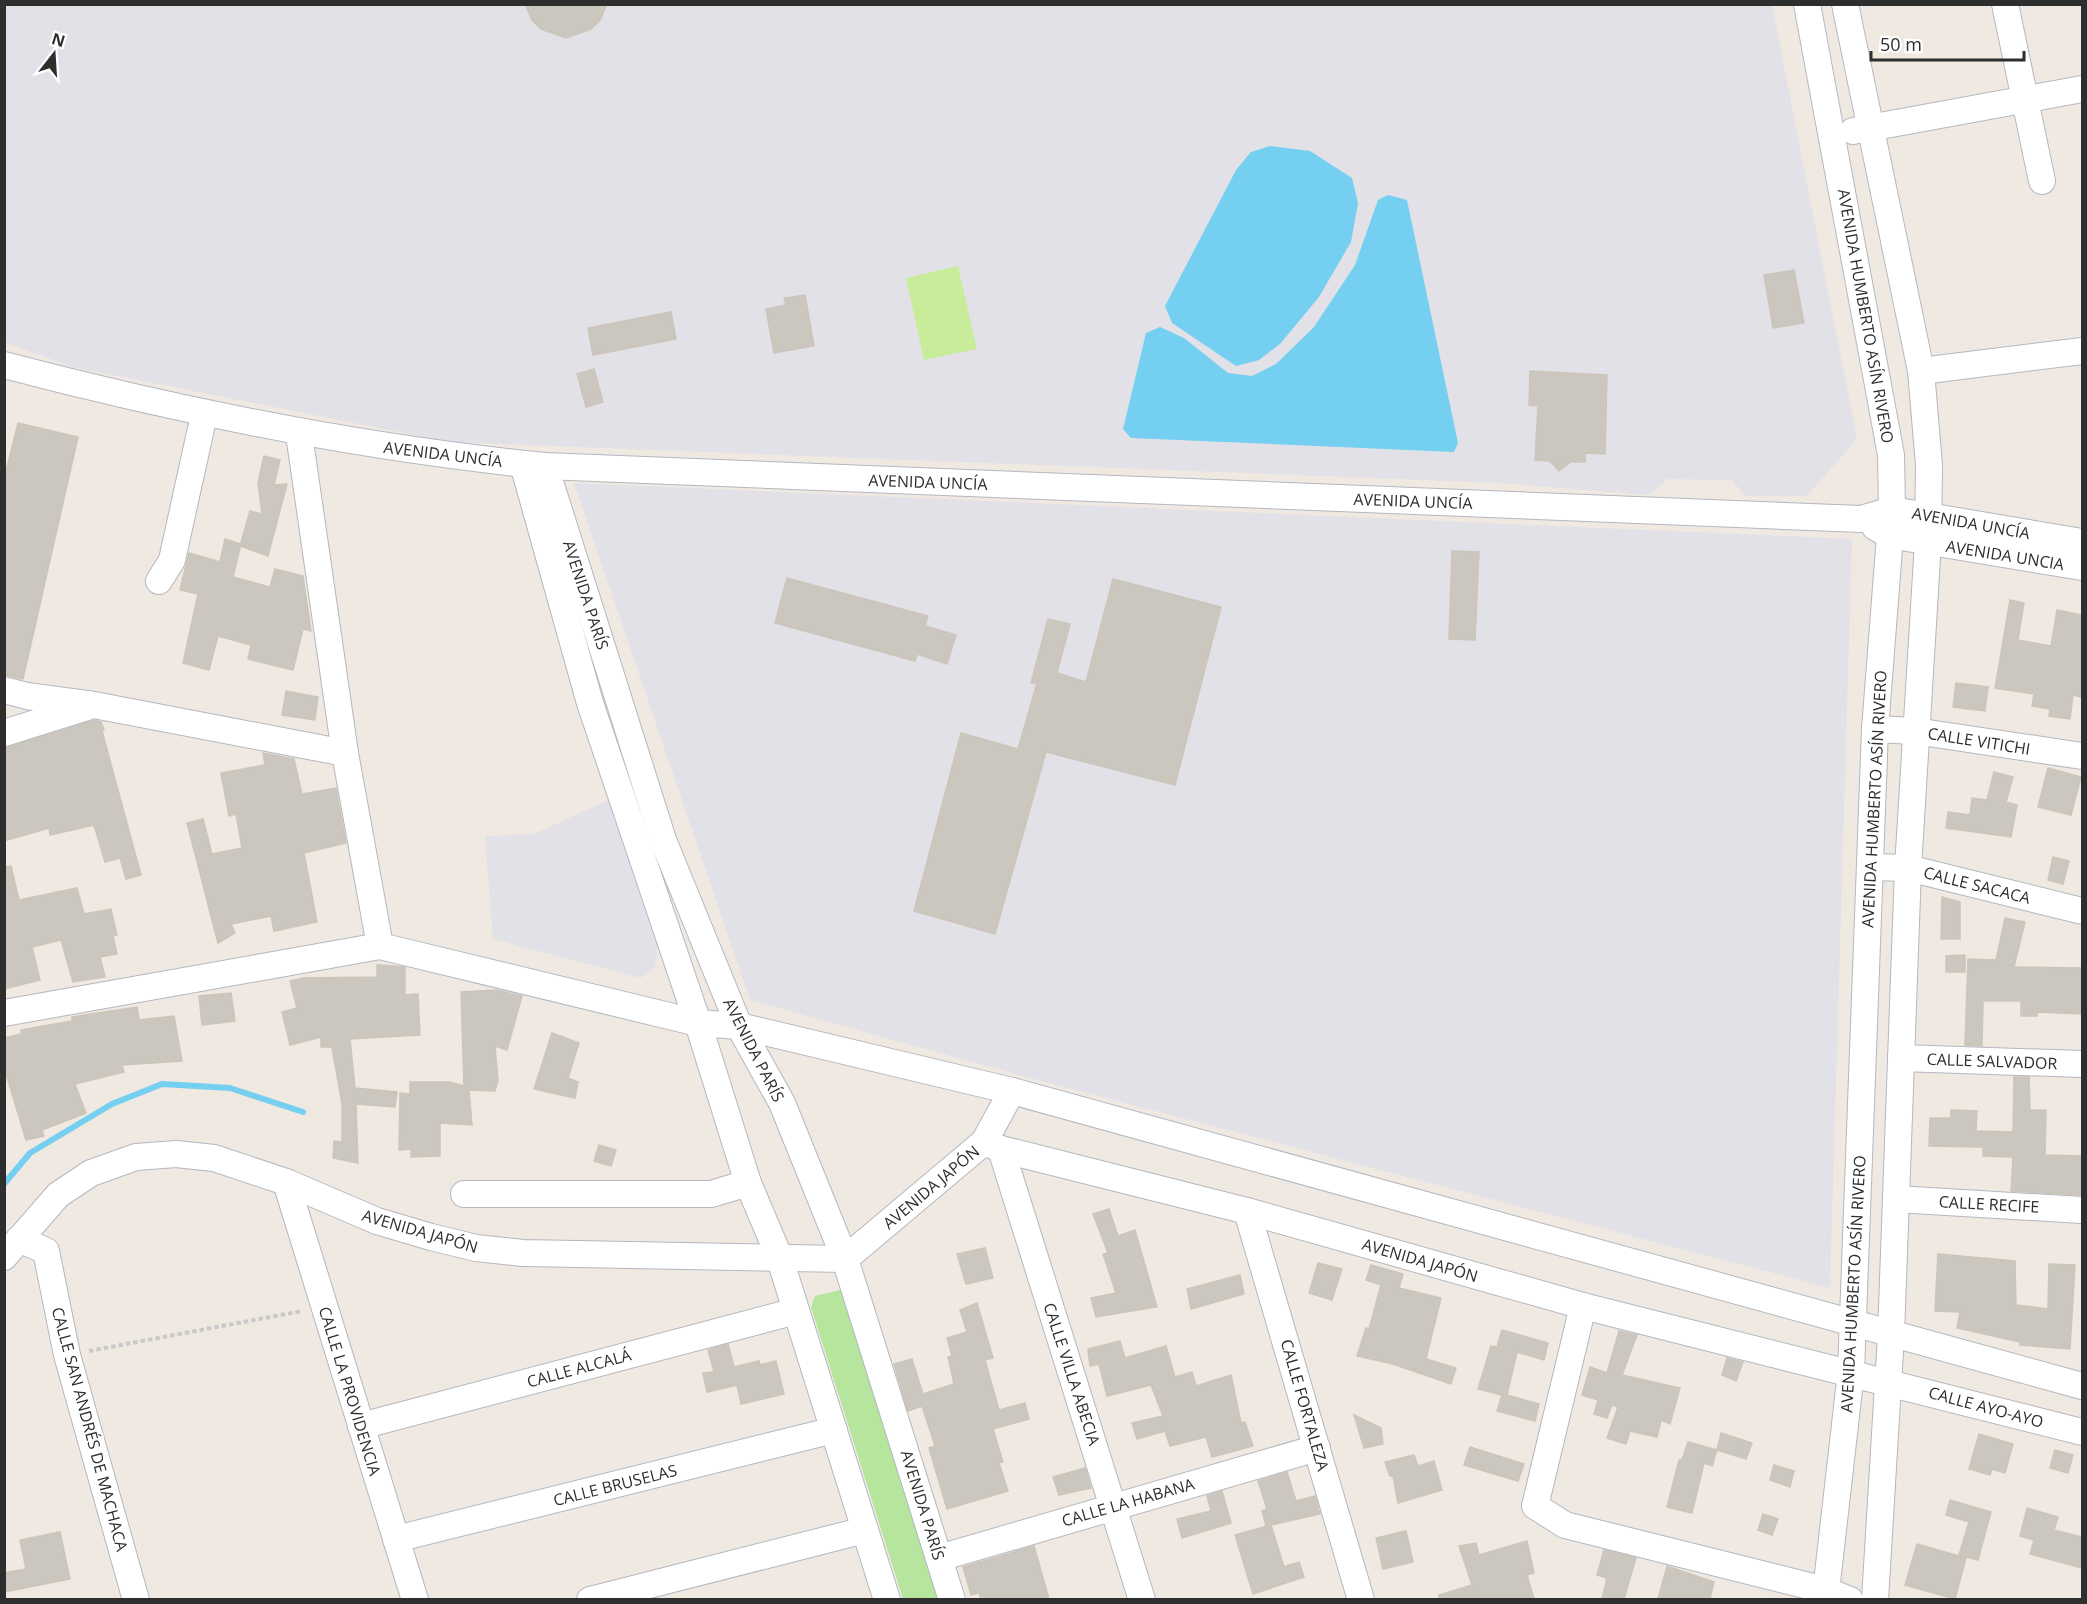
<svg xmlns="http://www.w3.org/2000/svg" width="2087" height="1604" font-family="'Open Sans',sans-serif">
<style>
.industrial{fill:#e3e1e8}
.green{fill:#b6e59e}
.pitch{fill:#c9ec9a}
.water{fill:#75cff0}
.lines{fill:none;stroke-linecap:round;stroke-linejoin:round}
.stream{stroke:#75cff0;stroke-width:6}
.building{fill:#cbc7bf;stroke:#cbc5ba;stroke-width:1.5}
.minor-casing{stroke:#b4b7c1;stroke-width:28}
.path{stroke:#c9c9c9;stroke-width:4;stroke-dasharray:4.5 3;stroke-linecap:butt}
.minor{stroke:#fff;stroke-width:26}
.labels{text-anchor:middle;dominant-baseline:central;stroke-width:4.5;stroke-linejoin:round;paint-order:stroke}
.street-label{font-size:16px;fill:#2e2e2e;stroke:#fff}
</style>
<rect width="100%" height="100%" fill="#efe9e1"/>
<!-- industrial -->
<g class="industrial">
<polygon points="5,5 1772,5 1857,439 1807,496 1745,496 1732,480 1667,479 1649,495 1500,483 449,442 73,367 5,343"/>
<polygon points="574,483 1852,539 1830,1288 1019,1075 750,1000"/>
<polygon points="613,798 658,948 655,967 641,978 493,939 485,836 534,834"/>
</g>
<!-- green -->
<polygon class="green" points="840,1290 844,1291 943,1599 903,1599 811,1307 815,1296"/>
<!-- pitch -->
<polygon class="pitch" points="958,266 977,349 924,360 906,278"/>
<!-- water -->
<g class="water">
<polygon points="1270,146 1310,151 1352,178 1358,203 1351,242 1319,297 1280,344 1259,360 1236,366 1172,323 1165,306 1236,170 1251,152"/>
<polygon points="1388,195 1407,200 1458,443 1454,452 1131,438 1123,429 1146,333 1160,327 1184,338 1228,373 1252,376 1276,364 1314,327 1355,265 1378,200"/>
</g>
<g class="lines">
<!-- stream -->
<polyline class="stream" points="4,1184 30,1153 112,1104 162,1084 230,1088 303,1112"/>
</g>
<!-- building -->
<g class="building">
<polygon points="525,4 607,4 600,20 591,29 566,38 541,29 532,20"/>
<polygon points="1794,270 1804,323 1773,328 1764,275"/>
<polygon points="805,295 814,346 774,353 766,309 786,305 784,298"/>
<polygon points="671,312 676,339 593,355 588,328"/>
<polygon points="594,369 603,402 586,407 577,374"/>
<polygon points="1530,371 1607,375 1605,454 1585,453 1585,462 1571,462 1559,471 1550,461 1535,460 1538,406 1529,405"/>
<polygon points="18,423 78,437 23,679 4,675 4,479"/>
<polygon points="264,456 280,460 274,485 287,484 268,556 240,546 250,511 262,514 258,483"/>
<polygon points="225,539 241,544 233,577 270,587 275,569 303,576 311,631 303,629 293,670 248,659 251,645 218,636 209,670 183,663 198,594 180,590 189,553 220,562"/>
<polygon points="1452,551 1479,552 1475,640 1449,639"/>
<polygon points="787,578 928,616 925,626 956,635 947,664 917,654 915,661 775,623"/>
<polygon points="1113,579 1221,607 1175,785 1046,752 995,934 914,911 961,733 1018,749 1037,683 1031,683 1048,619 1070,624 1057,673 1086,682"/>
<polygon points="2010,600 2024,603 2018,640 2051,646 2057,610 2082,615 2082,697 2073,695 2070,719 2049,716 2050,709 2032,706 2034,694 1995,688"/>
<polygon points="1956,683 1988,687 1985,711 1953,707"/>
<polygon points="286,691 318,697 315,720 282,715"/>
<polygon points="93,720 101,722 104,730 102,731 141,875 126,879 120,858 105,862 94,825 50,835 49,828 4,841 4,748"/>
<polygon points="263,753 294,759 302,794 336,788 346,843 304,853 317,922 274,931 271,916 231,924 235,933 218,943 187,823 203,819 212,854 242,848 236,814 229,816 221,773 265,765"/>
<polygon points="2048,768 2081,777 2071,815 2038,807"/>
<polygon points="1994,772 2013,777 2006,802 2017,805 2011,837 1946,828 1948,812 1970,815 1972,798 1987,800"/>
<polygon points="2053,857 2069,861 2063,884 2048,880"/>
<polygon points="11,866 19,900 77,888 84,914 111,909 117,935 113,936 117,954 100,957 105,977 73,982 61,940 32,947 40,980 4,989 4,867"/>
<polygon points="1942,897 1960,902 1960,939 1941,939"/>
<polygon points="2005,918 2025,922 2014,967 2082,968 2082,1014 2037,1012 2037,1016 2021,1016 2021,1001 1983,1001 1982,1046 1965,1045 1968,959 1996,960"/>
<polygon points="1965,955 1965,972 1946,972 1946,956"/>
<polygon points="377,965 405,967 405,995 418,994 420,1035 350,1039 355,1088 397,1092 395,1107 356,1104 358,1163 333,1158 334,1141 342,1142 342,1104 332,1047 321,1047 321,1037 290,1045 282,1012 297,1008 290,981 303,978 377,977"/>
<polygon points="496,990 522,996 507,1050 495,1046 498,1080 495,1091 469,1090 472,1125 440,1123 440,1156 411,1157 411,1149 399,1150 400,1093 410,1094 410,1082 449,1082 464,1086 461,992"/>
<polygon points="231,993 235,1021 202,1025 199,996"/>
<polygon points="137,1007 139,1020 174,1016 182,1061 122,1065 124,1072 75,1084 86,1113 42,1130 44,1136 26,1140 4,1067 4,1038 21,1034 21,1030 72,1021 72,1017"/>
<polygon points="552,1033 579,1043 568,1078 578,1082 575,1098 534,1089"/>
<polygon points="2014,1077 2029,1077 2030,1110 2046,1110 2045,1155 2082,1156 2082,1195 2011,1191 2013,1157 1983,1156 1983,1147 1929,1146 1930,1118 1951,1118 1951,1110 1977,1111 1976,1131 2013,1132"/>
<polygon points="599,1145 616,1150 611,1166 594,1161"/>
<polygon points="1109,1209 1118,1236 1135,1230 1157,1307 1096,1317 1091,1298 1116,1293 1103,1254 1108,1253 1093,1214"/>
<polygon points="985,1248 993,1278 966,1284 957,1254"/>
<polygon points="1938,1254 2015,1261 2016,1305 2048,1309 2049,1264 2075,1265 2070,1349 2020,1345 2020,1342 1957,1328 1960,1312 1935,1311"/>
<polygon points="1318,1263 1342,1269 1332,1300 1309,1293"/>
<polygon points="1371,1265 1403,1274 1399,1288 1441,1298 1426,1359 1456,1368 1451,1384 1393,1364 1357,1356 1366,1328 1369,1329 1381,1285 1366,1280"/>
<polygon points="1240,1275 1244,1294 1191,1309 1187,1289"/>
<polygon points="977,1303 993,1358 985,1360 999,1410 1025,1403 1029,1419 993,1429 1003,1462 999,1463 1008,1491 947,1509 929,1448 935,1446 922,1406 908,1411 894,1364 912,1359 923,1394 954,1384 948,1357 952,1356 947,1338 967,1332 960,1310"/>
<polygon points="1502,1330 1548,1343 1544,1360 1517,1352 1507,1395 1539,1404 1535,1421 1497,1411 1502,1395 1478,1389 1491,1346 1497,1347"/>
<polygon points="1619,1331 1637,1335 1622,1375 1680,1388 1670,1424 1661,1420 1657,1437 1630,1431 1626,1444 1607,1438 1618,1407 1612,1405 1607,1418 1594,1414 1598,1400 1582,1395 1590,1367 1607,1373"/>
<polygon points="1120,1341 1125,1358 1166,1346 1175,1377 1192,1372 1196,1386 1231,1375 1241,1423 1245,1422 1253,1446 1212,1457 1206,1437 1170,1446 1165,1431 1137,1439 1132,1423 1163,1416 1151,1385 1107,1396 1099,1364 1090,1366 1088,1349"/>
<polygon points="728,1344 734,1367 759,1361 760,1365 776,1361 784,1394 741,1404 737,1385 707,1392 703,1373 714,1372 708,1350"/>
<polygon points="1727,1358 1743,1362 1736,1381 1722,1375"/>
<polygon points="1354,1415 1381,1428 1383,1444 1364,1448"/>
<polygon points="1721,1433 1752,1443 1746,1459 1717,1450"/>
<polygon points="1979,1434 2013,1444 2005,1473 1992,1469 1990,1475 1969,1469"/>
<polygon points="1688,1442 1717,1450 1712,1466 1704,1463 1692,1513 1667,1507 1679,1460 1682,1460"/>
<polygon points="1470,1447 1524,1464 1518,1481 1464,1465"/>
<polygon points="2055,1450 2073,1455 2068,1473 2050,1468"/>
<polygon points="1414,1455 1418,1466 1434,1461 1442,1490 1398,1503 1393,1476 1390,1476 1385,1462"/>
<polygon points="1774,1465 1794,1471 1790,1487 1770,1480"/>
<polygon points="1085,1468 1091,1488 1059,1495 1053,1477"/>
<polygon points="1287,1472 1296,1501 1315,1496 1320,1514 1266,1526 1262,1511 1267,1509 1258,1481"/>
<polygon points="1222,1491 1231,1523 1182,1538 1177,1519 1211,1511 1207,1496"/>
<polygon points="1950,1500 1991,1512 1978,1560 1959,1555 1969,1522 1946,1515"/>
<polygon points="2027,1508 2058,1517 2054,1530 2082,1537 2082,1568 2030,1554 2034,1540 2020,1536"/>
<polygon points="1763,1514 1778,1519 1772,1535 1758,1530"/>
<polygon points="1271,1525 1284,1567 1299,1562 1304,1577 1253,1594 1235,1535"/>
<polygon points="1406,1531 1413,1562 1383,1569 1376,1538"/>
<polygon points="60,1532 70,1579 4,1592 4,1573 26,1569 20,1540"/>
<polygon points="1527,1541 1534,1573 1527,1575 1534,1599 1439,1599 1439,1595 1472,1585 1459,1546 1476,1543 1479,1555"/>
<polygon points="1917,1544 1966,1558 1955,1599 1905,1585"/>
<polygon points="1034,1546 1049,1599 981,1599 979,1593 971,1595 963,1567"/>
<polygon points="1604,1550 1636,1558 1624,1599 1602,1599 1607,1578 1597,1575"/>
<polygon points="1667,1566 1714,1582 1710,1599 1658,1599"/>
</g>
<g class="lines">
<defs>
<g id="minor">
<polyline points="1807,4 1891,455 1892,510 1875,729 1851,1372 1825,1600"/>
<polyline points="1845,4 1921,371 1929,465 1928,542 1908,868 1891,1335 1875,1600"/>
<polyline points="2005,4 2042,181"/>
<polyline points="1853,131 2082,89"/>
<path d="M4,365C183,412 361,448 545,466L1861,519L1892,510L2082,542"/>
<polyline points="1921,371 2082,351"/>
<polyline points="299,434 345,753 380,946"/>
<polyline points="523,464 590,703 698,1023 748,1183 779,1256 887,1600"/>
<polyline points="545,466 663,840 739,1026 782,1103 845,1259 952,1600"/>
<polyline points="1875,527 1889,535 2082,567"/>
<polyline points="159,581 172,560 204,415"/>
<polyline points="4,690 27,696 94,705 345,753"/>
<polyline points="1875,729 1915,731 2082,756"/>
<polyline points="4,733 87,707"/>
<polyline points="1870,867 1908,868 2082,911"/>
<polyline points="4,1013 380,946 698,1023 739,1026 1012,1091 2082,1386"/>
<polyline points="1901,1058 2082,1064"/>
<polyline points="984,1142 1012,1091"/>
<polyline points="1001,1149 1142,1600"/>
<polyline points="286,1182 415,1600"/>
<polyline points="464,1194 711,1194 748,1183"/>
<polyline points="1896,1199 2082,1210"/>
<polyline points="1247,1211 1361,1600"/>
<polyline points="19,1239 46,1251 67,1355 136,1600"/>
<polyline points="4,1257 58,1195 91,1173 136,1157 176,1154 214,1158 286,1182 377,1221 431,1237 476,1248 523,1253 845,1259 984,1142 1001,1149 1247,1211 1583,1306 2082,1432"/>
<polyline points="1583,1306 1535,1506 1565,1525 1825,1590 1850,1600"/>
<polyline points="361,1426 796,1311"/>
<polyline points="396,1539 834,1430"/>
<polyline points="939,1558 1317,1448"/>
<polyline points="590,1600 865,1530"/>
</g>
</defs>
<!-- minor casing -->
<use href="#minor" class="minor-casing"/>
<!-- path -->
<polyline class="path" points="89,1351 302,1311"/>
<!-- minor -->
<use href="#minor" class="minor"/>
</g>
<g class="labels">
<!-- street labels -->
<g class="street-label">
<text transform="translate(1866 316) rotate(80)">AVENIDA HUMBERTO ASÍN RIVERO</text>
<text transform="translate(443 454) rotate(7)">AVENIDA UNCÍA</text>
<text transform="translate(928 482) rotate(2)">AVENIDA UNCÍA</text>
<text transform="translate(1413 501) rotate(2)">AVENIDA UNCÍA</text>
<text transform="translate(1971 523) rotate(10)">AVENIDA UNCÍA</text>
<text transform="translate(2005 555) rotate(9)">AVENIDA UNCIA</text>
<text transform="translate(586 595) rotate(72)">AVENIDA PARÍS</text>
<text transform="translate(1979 741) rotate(9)">CALLE VITICHI</text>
<text transform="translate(1874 799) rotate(-87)">AVENIDA HUMBERTO ASÍN RIVERO</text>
<text transform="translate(1977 885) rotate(14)">CALLE SACACA</text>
<text transform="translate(754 1050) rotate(63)">AVENIDA PARÍS</text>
<text transform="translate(1992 1061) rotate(2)">CALLE SALVADOR</text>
<text transform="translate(931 1187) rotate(-40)">AVENIDA JAPÓN</text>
<text transform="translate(1989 1204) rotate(3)">CALLE RECIFE</text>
<text transform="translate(420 1231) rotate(16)">AVENIDA JAPÓN</text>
<text transform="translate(1420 1260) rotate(16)">AVENIDA JAPÓN</text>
<text transform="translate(1853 1284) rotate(-87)">AVENIDA HUMBERTO ASÍN RIVERO</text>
<text transform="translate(579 1368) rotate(-15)">CALLE ALCALÁ</text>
<text transform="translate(1072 1374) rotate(72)">CALLE VILLA ABECIA</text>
<text transform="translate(350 1391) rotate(73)">CALLE LA PROVIDENCIA</text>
<text transform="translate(1305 1405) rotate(74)">CALLE FORTALEZA</text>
<text transform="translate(1986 1407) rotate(15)">CALLE AYO-AYO</text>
<text transform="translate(90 1429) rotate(75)">CALLE SAN ANDRÉS DE MACHACA</text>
<text transform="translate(615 1485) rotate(-14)">CALLE BRUSELAS</text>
<text transform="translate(1128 1502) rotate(-16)">CALLE LA HABANA</text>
<text transform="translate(923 1505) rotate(73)">AVENIDA PARÍS</text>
</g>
</g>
<!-- border -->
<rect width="2087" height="1604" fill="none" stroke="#2e2e2e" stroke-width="12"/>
<!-- north arrow -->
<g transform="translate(54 54) rotate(17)" stroke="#ffffff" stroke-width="4.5" paint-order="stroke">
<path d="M0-4.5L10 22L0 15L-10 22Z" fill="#2e2e2e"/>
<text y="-9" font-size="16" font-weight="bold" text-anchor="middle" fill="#2e2e2e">N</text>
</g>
<!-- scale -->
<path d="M1871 51v9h153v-9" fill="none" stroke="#2e2e2e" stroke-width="3"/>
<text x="1880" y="51" font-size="18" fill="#2e2e2e" stroke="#ffffff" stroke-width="4.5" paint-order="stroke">50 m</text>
</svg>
